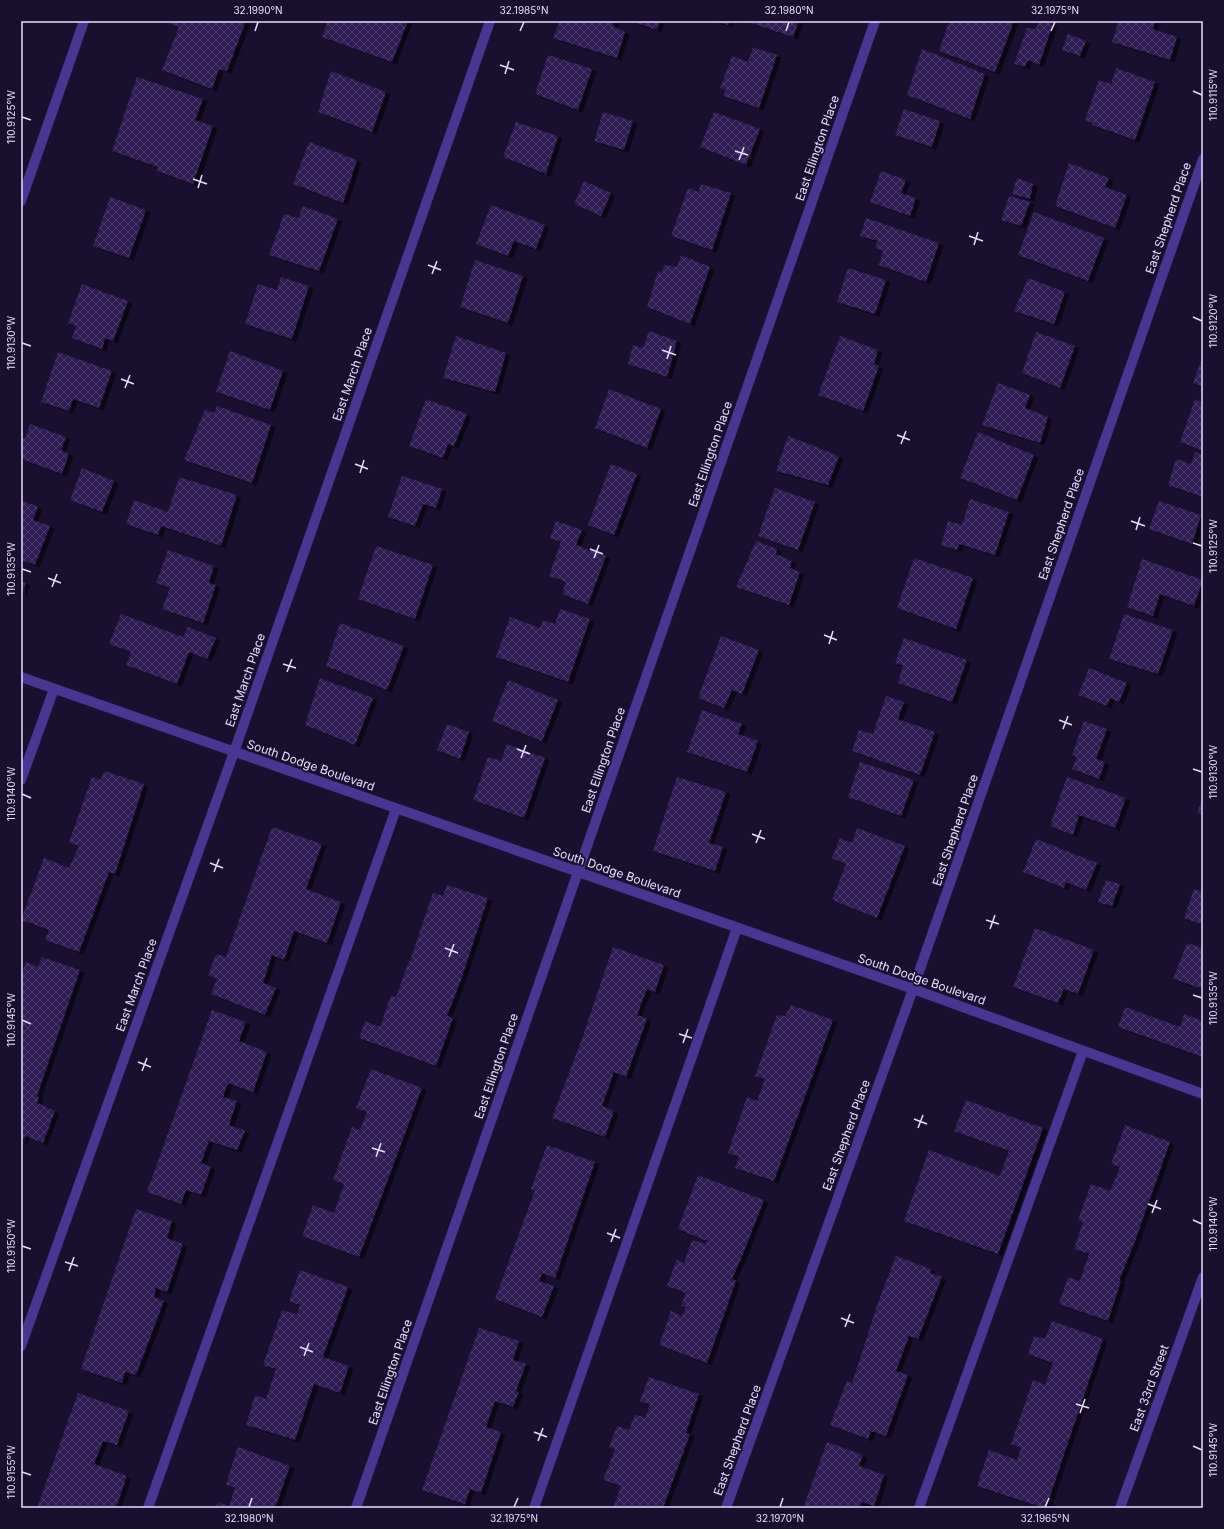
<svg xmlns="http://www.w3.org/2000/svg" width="1224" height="1529" font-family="Inter,sans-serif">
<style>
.building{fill:url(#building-cross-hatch);filter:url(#shadow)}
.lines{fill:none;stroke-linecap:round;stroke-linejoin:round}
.service{stroke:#473792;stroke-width:10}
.minor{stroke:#473792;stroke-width:10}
.tertiary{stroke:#473792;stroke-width:10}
.ticks{fill:none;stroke:#e6deff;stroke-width:1.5}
.labels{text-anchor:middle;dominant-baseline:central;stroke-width:4;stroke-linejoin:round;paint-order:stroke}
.street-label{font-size:12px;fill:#e6deff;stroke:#19102f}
.neatline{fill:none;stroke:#e6deff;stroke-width:1.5}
.ticks-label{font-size:10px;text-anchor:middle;fill:#e6deff}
</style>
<defs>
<pattern id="building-cross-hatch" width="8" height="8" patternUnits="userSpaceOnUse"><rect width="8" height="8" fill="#2d1a52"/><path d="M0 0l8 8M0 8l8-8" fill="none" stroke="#4b3b6c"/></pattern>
<filter id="shadow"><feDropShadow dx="4.5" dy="2.5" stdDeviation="0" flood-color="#0009"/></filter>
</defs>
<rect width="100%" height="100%" fill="#19102f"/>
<!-- building -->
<g class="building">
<polygon points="171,21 246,21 227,71 219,69 212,89 162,70 179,27 170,24"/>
<polygon points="328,21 408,21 392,62 322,37"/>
<polygon points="560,21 614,21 613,26 625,32 617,58 553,38"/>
<polygon points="631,21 660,21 657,30"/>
<polygon points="714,21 729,21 728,25"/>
<polygon points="752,21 799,21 793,37 751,23"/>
<polygon points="949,21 1014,21 995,72 939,51"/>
<polygon points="1039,21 1053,24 1039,65 1028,60 1025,67 1014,64 1027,28 1036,29"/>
<polygon points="1114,21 1155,21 1153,29 1177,37 1170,60 1112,42 1118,23"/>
<polygon points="1068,34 1086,41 1080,56 1062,50"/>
<polygon points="753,47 777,55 759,108 723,96 726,90 720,88 732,56 748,62"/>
<polygon points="922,49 985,74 970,119 907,95"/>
<polygon points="548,55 592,69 578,110 535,94"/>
<polygon points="1116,68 1155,82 1135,140 1092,125 1093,123 1085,120 1099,80 1111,84"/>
<polygon points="331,71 386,92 372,132 318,112"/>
<polygon points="137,77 203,99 195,120 213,126 193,184 157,171 158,167 112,151"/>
<polygon points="904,109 940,121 932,147 895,135"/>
<polygon points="603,112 633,121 624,150 594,141"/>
<polygon points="714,112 760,129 746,165 700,147"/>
<polygon points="516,122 558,136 546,174 503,157"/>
<polygon points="309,142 357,160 343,203 293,184"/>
<polygon points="1069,163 1109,178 1105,187 1127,195 1115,228 1055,206"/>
<polygon points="881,171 906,180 901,193 916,198 910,216 870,202"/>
<polygon points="1017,178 1033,184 1030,199 1012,194"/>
<polygon points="584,181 611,193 601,216 574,204"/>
<polygon points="701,184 731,193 712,250 671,236 688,188 698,192"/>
<polygon points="1009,196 1030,202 1021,226 1001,220"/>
<polygon points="110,197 146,210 129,258 93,246"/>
<polygon points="491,205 545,225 536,249 514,241 508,256 476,244"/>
<polygon points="303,206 338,219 319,271 269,255 284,214 298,218"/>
<polygon points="1034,212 1104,238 1088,281 1018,255"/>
<polygon points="866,218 939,243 926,282 879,265 883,251 875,248 878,241 860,236"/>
<polygon points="681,255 710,267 690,324 647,307 658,271 662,272 664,265 677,267"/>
<polygon points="475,260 523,276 508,323 460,307"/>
<polygon points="848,268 886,280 875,314 837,302"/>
<polygon points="281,277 309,286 292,339 245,324 258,284 277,290"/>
<polygon points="1028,278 1065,292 1054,324 1014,311"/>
<polygon points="82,284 128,301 113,341 105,338 102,349 72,338 76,326 68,323"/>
<polygon points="649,331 677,341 667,377 628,364 633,345 643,348"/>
<polygon points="1036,332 1075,346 1060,388 1022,373"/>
<polygon points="456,336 506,353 495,392 443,378"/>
<polygon points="840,336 878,350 874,364 879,366 863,411 818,395"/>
<polygon points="230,351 283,371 270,410 216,392"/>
<polygon points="58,352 112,371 99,408 73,399 69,411 41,402"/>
<polygon points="1203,355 1203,387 1193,383"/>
<polygon points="998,383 1030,395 1025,408 1048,417 1040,443 982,425"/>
<polygon points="609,389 661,409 647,448 595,428"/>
<polygon points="426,399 467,414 454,446 448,444 443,458 409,446"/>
<polygon points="1195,399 1203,403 1203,451 1180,442"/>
<polygon points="217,406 271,425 252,483 184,460 205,410 214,413"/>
<polygon points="30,424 66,437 61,450 69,454 62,474 21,459 21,437 25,439"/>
<polygon points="978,432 1034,455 1017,500 960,478"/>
<polygon points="788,436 839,456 828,485 776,471"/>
<polygon points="1195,452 1203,455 1203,497 1168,485 1176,459 1191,464"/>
<polygon points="611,464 637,474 614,535 588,525"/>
<polygon points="82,468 114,481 102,512 70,500"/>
<polygon points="402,476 442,489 436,508 423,504 415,526 388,517"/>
<polygon points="179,477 237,495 221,546 161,526 158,535 126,524 134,500 168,512"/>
<polygon points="775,488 815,502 798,550 758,536"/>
<polygon points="970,499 1009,512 995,555 959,544 957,550 941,545 948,521 962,525"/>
<polygon points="21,500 38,507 33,520 50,526 35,565 21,560"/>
<polygon points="1159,501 1201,515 1192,544 1149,529"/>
<polygon points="556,521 582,530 576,545 606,556 588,604 562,594 566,582 549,576 561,542 550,538"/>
<polygon points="756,541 777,549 776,554 792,561 790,568 800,572 789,605 736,587"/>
<polygon points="376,546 433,565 415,619 358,599"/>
<polygon points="168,550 214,566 209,583 216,585 203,623 162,609 170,588 156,583"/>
<polygon points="914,558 973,578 956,629 897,608"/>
<polygon points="1142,559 1203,580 1194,606 1160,594 1153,616 1127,607"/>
<polygon points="21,581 26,583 21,596"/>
<polygon points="560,609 590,619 568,682 496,657 510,617 540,628 543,620 555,624"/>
<polygon points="121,614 183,637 188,627 216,638 207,659 189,652 177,684 126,665 131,652 109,644"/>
<polygon points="1124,614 1173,630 1158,674 1109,659"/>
<polygon points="340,623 404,646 387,690 326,666"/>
<polygon points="721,636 759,650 742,694 732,690 724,708 698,698"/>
<polygon points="904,638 967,660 952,702 898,683 903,665 895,663"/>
<polygon points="1089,668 1127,683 1119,702 1110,698 1107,706 1078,695"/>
<polygon points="320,678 373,698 355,745 305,725"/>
<polygon points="508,680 558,700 542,741 492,721"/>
<polygon points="886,696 904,702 898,719 935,732 920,775 852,751 859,730 873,734"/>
<polygon points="702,710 742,724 738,734 758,741 747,772 687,752"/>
<polygon points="1084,721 1107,729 1096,759 1105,762 1099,779 1072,769 1077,757 1072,755"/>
<polygon points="447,724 469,732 460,759 437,750"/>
<polygon points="507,744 545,758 524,818 473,800 488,757 501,761"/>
<polygon points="860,762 914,780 901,816 848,797"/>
<polygon points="104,771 144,784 115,874 109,872 79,952 45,940 49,930 21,920 44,858 69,868 79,846 69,842 92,777 101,780"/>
<polygon points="677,777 726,792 709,843 723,847 715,871 653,851"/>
<polygon points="1067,777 1126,798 1115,828 1079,815 1073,835 1050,826"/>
<polygon points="1203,796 1203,815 1197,813"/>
<polygon points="272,827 322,844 306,889 341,902 327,943 294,931 284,960 272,955 263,983 276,988 265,1015 211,994 217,979 208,975 216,954 226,957"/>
<polygon points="857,828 905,846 877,918 832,900 846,864 832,858 840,838 852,843"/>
<polygon points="1036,839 1097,863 1086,890 1066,882 1064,888 1023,872"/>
<polygon points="1106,880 1120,884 1112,906 1098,902"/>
<polygon points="447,885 488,898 461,980 447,1016 453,1018 436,1066 359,1038 365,1021 380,1027 391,995 396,997 409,961 410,961 433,893 443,896"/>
<polygon points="1194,889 1203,892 1203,925 1184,918"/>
<polygon points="1035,928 1094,950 1078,994 1064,989 1058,1003 1013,987"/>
<polygon points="1187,943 1203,948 1203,989 1173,979"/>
<polygon points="613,947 664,965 655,992 647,989 637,1015 647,1019 626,1077 614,1072 602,1106 614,1111 605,1137 552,1118 583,1036"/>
<polygon points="42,957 80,970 37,1096 39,1097 37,1103 55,1111 43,1143 25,1136 22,1143 21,1143 21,976 26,962 38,967"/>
<polygon points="791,1005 833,1020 774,1181 735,1168 739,1157 728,1153 747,1097 757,1101 765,1079 755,1076 777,1015 785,1016"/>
<polygon points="1125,1007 1180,1027 1184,1014 1203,1021 1203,1057 1118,1027"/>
<polygon points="212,1010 246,1022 239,1041 267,1052 253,1092 228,1083 223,1097 237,1101 229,1125 245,1131 237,1150 209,1141 201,1163 211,1167 201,1195 186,1190 181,1204 147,1192"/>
<polygon points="371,1069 422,1088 359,1257 302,1236 313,1205 334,1213 344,1184 333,1180 352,1127 360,1130 367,1112 356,1108"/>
<polygon points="966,1100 1043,1128 998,1254 904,1221 929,1150 1000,1176 1009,1151 954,1131"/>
<polygon points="1125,1125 1170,1142 1135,1241 1119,1281 1121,1281 1108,1321 1059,1304 1068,1277 1080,1281 1089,1254 1074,1249 1083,1222 1078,1220 1091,1184 1110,1191 1120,1167 1111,1164"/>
<polygon points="547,1145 595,1162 555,1278 542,1273 539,1281 554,1286 542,1317 495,1299 535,1190 531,1189"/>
<polygon points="698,1175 764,1200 743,1254 732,1279 736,1281 707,1363 659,1345 671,1311 682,1316 686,1307 681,1306 686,1293 667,1286 677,1259 684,1263 692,1240 706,1244 707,1241 678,1229"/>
<polygon points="136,1209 172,1221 167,1238 183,1244 167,1292 156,1288 154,1297 164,1301 136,1375 125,1372 122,1383 81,1369"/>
<polygon points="896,1256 931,1269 930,1273 942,1277 918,1339 909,1336 896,1371 908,1375 886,1436 871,1431 868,1439 830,1425 847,1381 852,1383 879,1300"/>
<polygon points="300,1270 348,1287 323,1357 349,1366 340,1393 314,1384 295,1440 246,1425 255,1395 266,1399 276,1369 263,1365 282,1310 297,1314 300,1305 289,1301"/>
<polygon points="1052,1321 1103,1339 1046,1508 1044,1508 977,1486 989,1450 1017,1460 1021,1448 1011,1444 1033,1380 1045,1385 1053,1363 1028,1354 1034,1336 1045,1339"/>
<polygon points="479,1328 519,1341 513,1360 526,1364 516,1391 519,1392 513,1407 495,1401 486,1427 501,1432 481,1493 470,1489 465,1504 422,1490"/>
<polygon points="649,1377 699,1394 686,1433 690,1434 663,1508 613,1508 621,1486 603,1480 615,1449 609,1447 617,1426 629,1430 635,1414 645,1418 650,1405 640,1401"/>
<polygon points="78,1393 129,1411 117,1445 103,1441 94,1464 127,1476 116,1508 37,1508"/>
<polygon points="827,1442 863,1455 859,1466 884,1475 874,1506 862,1502 860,1508 803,1508"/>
<polygon points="238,1447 290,1466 275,1508 215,1508 218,1502 229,1506 235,1488 226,1484"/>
</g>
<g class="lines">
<!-- service -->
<g class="service">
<polyline points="21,780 54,689"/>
<polyline points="148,1508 396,809"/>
<polyline points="534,1508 737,928"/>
<polyline points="919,1508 1083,1051"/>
</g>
<!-- minor -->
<g class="minor">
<polyline points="21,677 913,989 1203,1094"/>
<polyline points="21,1346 234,752 490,21"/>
<polyline points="356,1508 875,21"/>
<polyline points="726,1508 913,989 1203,159"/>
<polyline points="1120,1508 1203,1277"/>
</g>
<!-- tertiary -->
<polyline class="tertiary" points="21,201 84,21"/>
</g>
<!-- ticks -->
<path class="ticks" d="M255,31L258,22M520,31L524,22M786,31L789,22M1051,31L1055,22M500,65L514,70M505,74L509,61M1193,91L1202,95M22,117L31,120M735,151L748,155M739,160L744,147M193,179L207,184M198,188L202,175M969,236L983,241M974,245L978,232M428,265L441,270M432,274L437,261M1193,317L1202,321M22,343L31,346M662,350L676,355M667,359L671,346M121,379L134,384M125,388L130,375M897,435L910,440M901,444L906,431M355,464L368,469M360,473L364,460M1131,521L1145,526M1136,530L1140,517M1193,543L1202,546M590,549L603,554M594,558L599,545M22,569L31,572M48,578L61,583M52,587L57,574M824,635L837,640M829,644L833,631M283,664L296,668M287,672L292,659M1059,720L1072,725M1063,729L1068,716M517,749L530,754M521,758L526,745M1193,769L1202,772M22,794L31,798M752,834L765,839M756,843L761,830M210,863L223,868M214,872L219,859M986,920L999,924M990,929L995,915M445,948L458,953M449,957L454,944M1193,995L1202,998M22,1020L31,1024M679,1034L692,1038M683,1043L688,1029M138,1062L151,1067M142,1071L147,1058M914,1119L927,1124M918,1128L923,1115M372,1148L385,1152M376,1157L381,1143M1148,1204L1161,1209M1152,1213L1157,1200M1193,1220L1202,1224M607,1233L620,1238M611,1242L616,1229M22,1246L31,1249M65,1262L78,1266M69,1271L74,1257M841,1318L854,1323M845,1327L850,1314M300,1347L313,1352M304,1356L309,1343M1076,1404L1089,1408M1080,1413L1085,1399M534,1432L547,1437M538,1441L543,1428M1193,1446L1202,1450M22,1472L31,1475M249,1507L252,1498M514,1507L518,1498M780,1507L783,1498M1045,1507L1049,1498"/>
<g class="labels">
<!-- street labels -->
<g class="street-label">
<text transform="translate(817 148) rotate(-71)">East Ellington Place</text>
<text transform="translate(1168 218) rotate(-71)">East Shepherd Place</text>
<text transform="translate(352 374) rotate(-71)">East March Place</text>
<text transform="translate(710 454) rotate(-71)">East Ellington Place</text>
<text transform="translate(1061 524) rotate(-71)">East Shepherd Place</text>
<text transform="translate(245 680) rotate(-71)">East March Place</text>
<text transform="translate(603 760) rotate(-71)">East Ellington Place</text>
<text transform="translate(311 765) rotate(19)">South Dodge Boulevard</text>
<text transform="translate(955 830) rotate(-71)">East Shepherd Place</text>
<text transform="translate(617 872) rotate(19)">South Dodge Boulevard</text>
<text transform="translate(922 979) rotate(19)">South Dodge Boulevard</text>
<text transform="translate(136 985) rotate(-70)">East March Place</text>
<text transform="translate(496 1066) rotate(-71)">East Ellington Place</text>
<text transform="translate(846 1135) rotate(-70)">East Shepherd Place</text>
<text transform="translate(390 1372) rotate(-71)">East Ellington Place</text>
<text transform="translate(1149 1388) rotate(-70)">East 33rd Street</text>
<text transform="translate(737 1440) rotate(-70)">East Shepherd Place</text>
</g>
</g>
<!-- border -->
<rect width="1224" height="1529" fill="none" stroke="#19102f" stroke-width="44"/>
<rect x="22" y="22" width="1180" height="1485" class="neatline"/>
<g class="ticks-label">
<text x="258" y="14">32.1990°N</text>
<text x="524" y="14">32.1985°N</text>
<text x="789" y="14">32.1980°N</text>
<text x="1055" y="14">32.1975°N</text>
<text transform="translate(1213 95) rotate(-90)" y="4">110.9115°W</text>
<text transform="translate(11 117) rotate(-90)" y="4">110.9125°W</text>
<text transform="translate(1213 321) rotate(-90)" y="4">110.9120°W</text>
<text transform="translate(11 343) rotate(-90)" y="4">110.9130°W</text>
<text transform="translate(1213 546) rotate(-90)" y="4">110.9125°W</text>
<text transform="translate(11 569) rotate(-90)" y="4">110.9135°W</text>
<text transform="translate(1213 772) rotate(-90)" y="4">110.9130°W</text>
<text transform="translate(11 794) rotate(-90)" y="4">110.9140°W</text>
<text transform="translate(1213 998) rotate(-90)" y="4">110.9135°W</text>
<text transform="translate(11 1020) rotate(-90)" y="4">110.9145°W</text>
<text transform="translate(1213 1224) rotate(-90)" y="4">110.9140°W</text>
<text transform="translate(11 1246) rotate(-90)" y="4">110.9150°W</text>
<text transform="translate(1213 1450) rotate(-90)" y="4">110.9145°W</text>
<text transform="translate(11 1472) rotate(-90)" y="4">110.9155°W</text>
<text x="249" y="1522">32.1980°N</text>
<text x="514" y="1522">32.1975°N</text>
<text x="780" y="1522">32.1970°N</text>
<text x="1045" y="1522">32.1965°N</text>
</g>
</svg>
